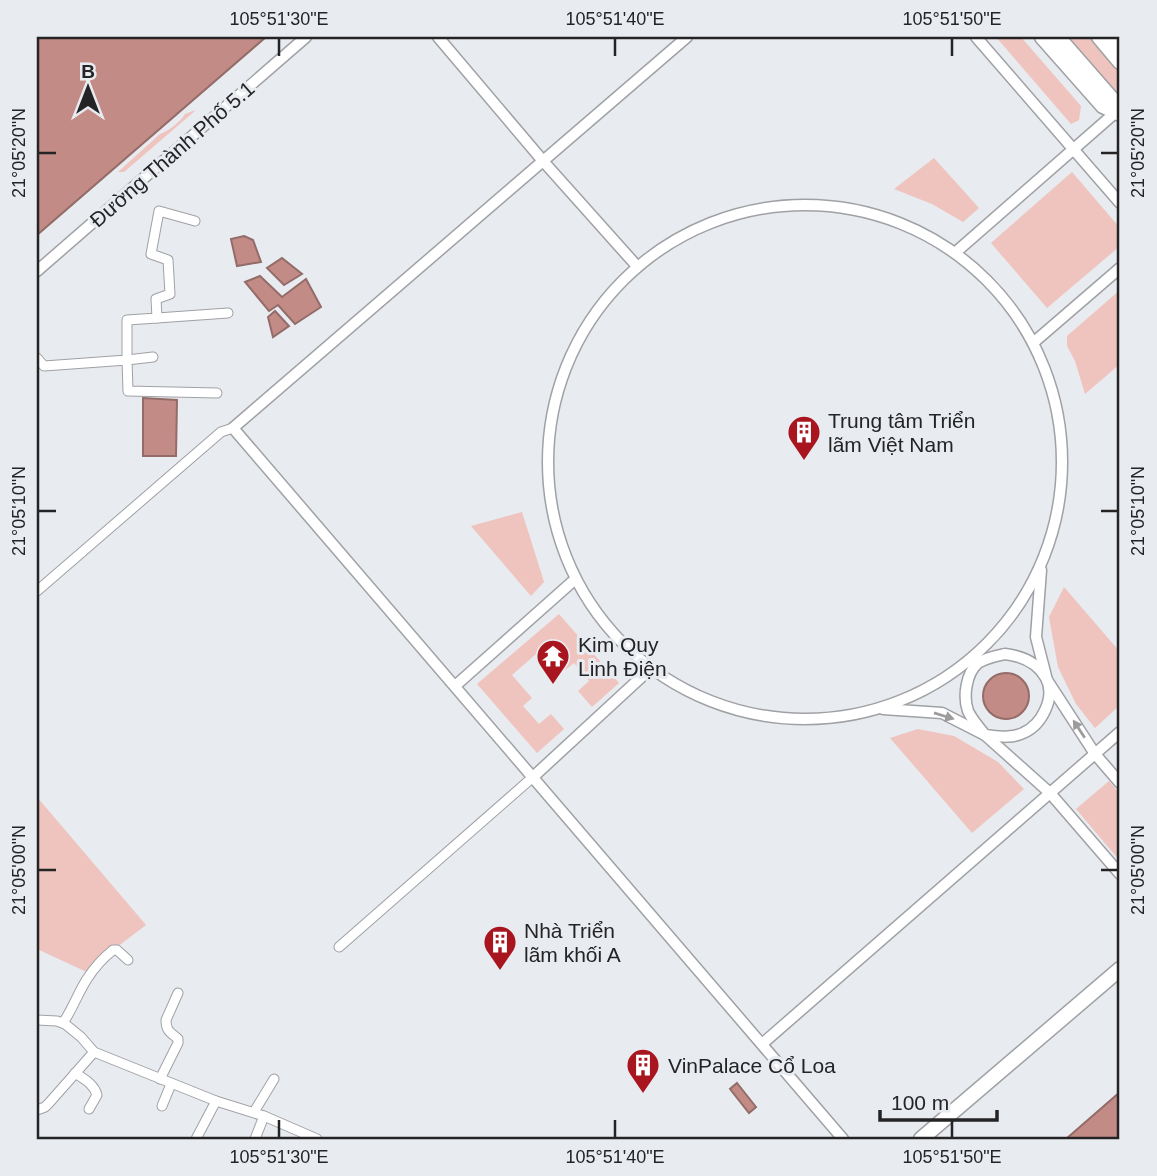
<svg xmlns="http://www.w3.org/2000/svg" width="1157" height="1176" font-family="Arial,sans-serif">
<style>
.green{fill:#efc3be}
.water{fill:#c38b86;stroke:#936c69;stroke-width:2}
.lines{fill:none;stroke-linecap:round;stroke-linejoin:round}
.minor-casing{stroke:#9fa1a5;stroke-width:11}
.tertiary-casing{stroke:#9fa1a5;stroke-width:13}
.primary-casing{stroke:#9fa1a5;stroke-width:17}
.trunk-casing{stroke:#9fa1a5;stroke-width:17}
.minor{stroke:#fff;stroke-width:9}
.tertiary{stroke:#fff;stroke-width:10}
.primary{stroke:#fff;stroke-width:14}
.trunk{stroke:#fff;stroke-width:14}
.oneway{fill:#9c9c9d}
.ticks{fill:none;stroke:#242426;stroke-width:2.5}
.labels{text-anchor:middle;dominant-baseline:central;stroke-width:6;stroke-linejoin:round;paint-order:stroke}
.street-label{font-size:21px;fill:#242426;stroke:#e8ebef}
.poi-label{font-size:21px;fill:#242426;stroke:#e8ebef;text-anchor:start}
.neatline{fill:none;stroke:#242426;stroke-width:2.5}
.ticks-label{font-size:18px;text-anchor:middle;fill:#242426}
</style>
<rect width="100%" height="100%" fill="#e8ebef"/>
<!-- green -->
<g class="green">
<polygon points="996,37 1021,37 1081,106 1079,120 1071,124"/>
<polygon points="1065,37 1091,37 1120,70 1120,100"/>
<path d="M196,110L124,172H118L160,134C169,131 181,121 185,114Z"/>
<polygon points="934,158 979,208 963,222 932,204 894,189"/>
<polygon points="1072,172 1120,228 1120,246 1047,308 991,243"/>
<polygon points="1120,290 1120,364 1085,394 1075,361 1067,346 1067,336"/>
<polygon points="522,512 544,582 531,596 471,526"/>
<polygon points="1064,587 1120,652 1120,705 1095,728 1076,704 1058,667 1049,617"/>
<polygon points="559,614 619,683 592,707 578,691 589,681 574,663 565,670 544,647 512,675 532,698 523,706 539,724 551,714 564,729 537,753 477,684"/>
<polygon points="918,729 954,736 998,762 1024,789 972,833 890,738"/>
<polygon points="1109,781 1120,794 1120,861 1076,809"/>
<polygon points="37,797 146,925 113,950 91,974 37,949"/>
</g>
<!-- water -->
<g class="water">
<polygon points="37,37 266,37 37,235"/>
<polygon points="244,236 253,240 261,262 237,266 231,239"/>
<polygon points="282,258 302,274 284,285 267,268"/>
<polygon points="260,276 282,297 306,279 321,307 295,324 278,305 269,311 245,282"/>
<polygon points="275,311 289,326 273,337 268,317"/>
<polygon points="143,398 177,400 176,456 143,456"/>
<circle cx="1006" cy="696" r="23"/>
<polygon points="737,1083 756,1107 749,1113 730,1089"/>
<polygon points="1120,1092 1120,1135 1116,1139 1066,1139"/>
</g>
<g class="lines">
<defs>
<g id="minor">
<polyline points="157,318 228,313"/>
<polyline points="153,357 127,360 128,391 217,393"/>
<polyline points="37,358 44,366 127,360 127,320 157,318 156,299 170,294 168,260 151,254 159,211 195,221"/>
<polyline points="37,591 221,432 233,428"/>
<polyline points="339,947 533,777"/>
<polyline points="37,1020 57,1021 65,1024 81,1037 94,1052 216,1101 264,1116 317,1139"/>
<path d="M63,1023C73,1008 78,993 87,979C94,968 103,958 113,950H117L128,960"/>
<path d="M75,1073C84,1079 94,1084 97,1095L89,1109"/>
<path d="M160,1079L178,1043V1039C170,1032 166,1031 166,1020L178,993"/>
<polyline points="162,1106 171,1084"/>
<polyline points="37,1110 45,1107 49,1103 94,1052"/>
<polyline points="254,1112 274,1079"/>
<polyline points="196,1139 216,1101"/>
<polyline points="255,1139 264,1116"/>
</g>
<g id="tertiary">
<polyline points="438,37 543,161 635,264"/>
<polyline points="687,37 233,428 843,1139"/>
<polyline points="976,37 1120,203"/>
<circle cx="805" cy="462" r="257"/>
<polyline points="956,252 1116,112"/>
<polyline points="37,271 306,37"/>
<polyline points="1033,343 1120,268"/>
<polyline points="1041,570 1036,637 1047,680 1095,754 1120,783"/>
<path d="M1005,654C1022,656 1037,662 1046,678C1056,697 1042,725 1023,733C1011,739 997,736 985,735C979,727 972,720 968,711C963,697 966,673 978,663C985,658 996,656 1005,654Z"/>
<polyline points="455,686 572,582"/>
<polyline points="883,709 942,713 985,735 1050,793 1120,874"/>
<polyline points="533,777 649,670"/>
<polyline points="762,1044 1120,732"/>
</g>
<polyline id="primary" points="921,1139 1120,969"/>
<g id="trunk">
<polyline points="1042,37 1103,106 1120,114"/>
<polyline points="1058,37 1120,108"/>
<polyline points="1099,37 1120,62"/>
<polyline points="1116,37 1120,42"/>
</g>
</defs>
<!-- minor casing -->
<use href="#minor" class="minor-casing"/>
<!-- tertiary casing -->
<use href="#tertiary" class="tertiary-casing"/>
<!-- primary casing -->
<use href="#primary" class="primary-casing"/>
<!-- trunk casing -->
<use href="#trunk" class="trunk-casing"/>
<!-- minor -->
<use href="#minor" class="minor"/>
<!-- tertiary -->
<use href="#tertiary" class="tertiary"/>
<!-- primary -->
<use href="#primary" class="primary"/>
<!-- trunk -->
<use href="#trunk" class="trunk"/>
</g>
<!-- one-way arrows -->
<defs><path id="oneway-solid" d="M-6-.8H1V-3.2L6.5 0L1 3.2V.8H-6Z" transform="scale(1.75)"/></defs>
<g class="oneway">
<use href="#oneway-solid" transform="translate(944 716) rotate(17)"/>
<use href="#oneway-solid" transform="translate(1079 729) rotate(-123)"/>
</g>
<!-- ticks -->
<path class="ticks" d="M279,38V56M615,38V56M952,38V56M38,153H56M1101,153H1118M38,511H56M1101,511H1118M38,870H56M1101,870H1118M279,1120V1138M615,1120V1138M952,1120V1138"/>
<!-- icons -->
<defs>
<symbol id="building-pin" viewBox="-11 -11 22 30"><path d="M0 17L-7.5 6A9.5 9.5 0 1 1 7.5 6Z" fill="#a9151f" stroke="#e8ebef"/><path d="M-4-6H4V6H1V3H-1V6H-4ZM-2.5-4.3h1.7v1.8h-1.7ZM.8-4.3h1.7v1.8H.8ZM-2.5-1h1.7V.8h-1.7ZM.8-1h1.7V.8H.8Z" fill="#fff"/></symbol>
<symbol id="temple-pin" viewBox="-11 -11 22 30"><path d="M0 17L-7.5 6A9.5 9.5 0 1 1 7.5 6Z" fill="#a9151f" stroke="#e8ebef"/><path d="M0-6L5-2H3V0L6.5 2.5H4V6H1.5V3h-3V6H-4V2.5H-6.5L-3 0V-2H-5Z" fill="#fff"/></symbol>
</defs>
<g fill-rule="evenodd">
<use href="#building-pin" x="785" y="413" width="38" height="52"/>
<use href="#temple-pin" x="534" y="637" width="38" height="52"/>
<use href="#building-pin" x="481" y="923" width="38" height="52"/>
<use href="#building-pin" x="624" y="1046" width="38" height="52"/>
</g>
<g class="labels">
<!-- street labels -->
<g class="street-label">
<text transform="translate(172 154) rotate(-41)">Đường Thành Phố 5.1</text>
</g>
<!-- poi labels -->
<g class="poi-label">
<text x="828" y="420">Trung tâm Triển<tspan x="828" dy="24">lãm Việt Nam</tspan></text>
<text x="578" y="644">Kim Quy<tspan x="578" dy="24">Linh Điện</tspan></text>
<text x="524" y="930">Nhà Triển<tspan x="524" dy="24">lãm khối A</tspan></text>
<text x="668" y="1065">VinPalace Cổ Loa</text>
</g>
</g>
<!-- border -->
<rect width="1157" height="1176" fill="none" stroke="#e8ebef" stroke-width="77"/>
<!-- north arrow -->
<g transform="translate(88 88)" stroke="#e8ebef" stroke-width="5" paint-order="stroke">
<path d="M0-5L12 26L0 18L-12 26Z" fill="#242426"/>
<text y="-10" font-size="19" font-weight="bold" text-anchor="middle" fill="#242426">B</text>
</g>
<!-- scale -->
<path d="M880 1110v10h117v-10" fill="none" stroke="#242426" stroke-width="3.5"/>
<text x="891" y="1110" font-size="21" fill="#242426" stroke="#e8ebef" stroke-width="5" paint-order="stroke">100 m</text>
<rect x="38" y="38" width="1080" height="1100" class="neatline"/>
<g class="ticks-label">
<text x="279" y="25">105°51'30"E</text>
<text x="615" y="25">105°51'40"E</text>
<text x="952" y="25">105°51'50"E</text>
<text transform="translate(19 153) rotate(-90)" y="6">21°05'20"N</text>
<text transform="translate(1138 153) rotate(-90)" y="6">21°05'20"N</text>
<text transform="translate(19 511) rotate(-90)" y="6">21°05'10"N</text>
<text transform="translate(1138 511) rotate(-90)" y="6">21°05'10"N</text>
<text transform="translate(19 870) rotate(-90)" y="6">21°05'00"N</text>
<text transform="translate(1138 870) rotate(-90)" y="6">21°05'00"N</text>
<text x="279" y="1163">105°51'30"E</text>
<text x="615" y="1163">105°51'40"E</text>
<text x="952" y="1163">105°51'50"E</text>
</g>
</svg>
